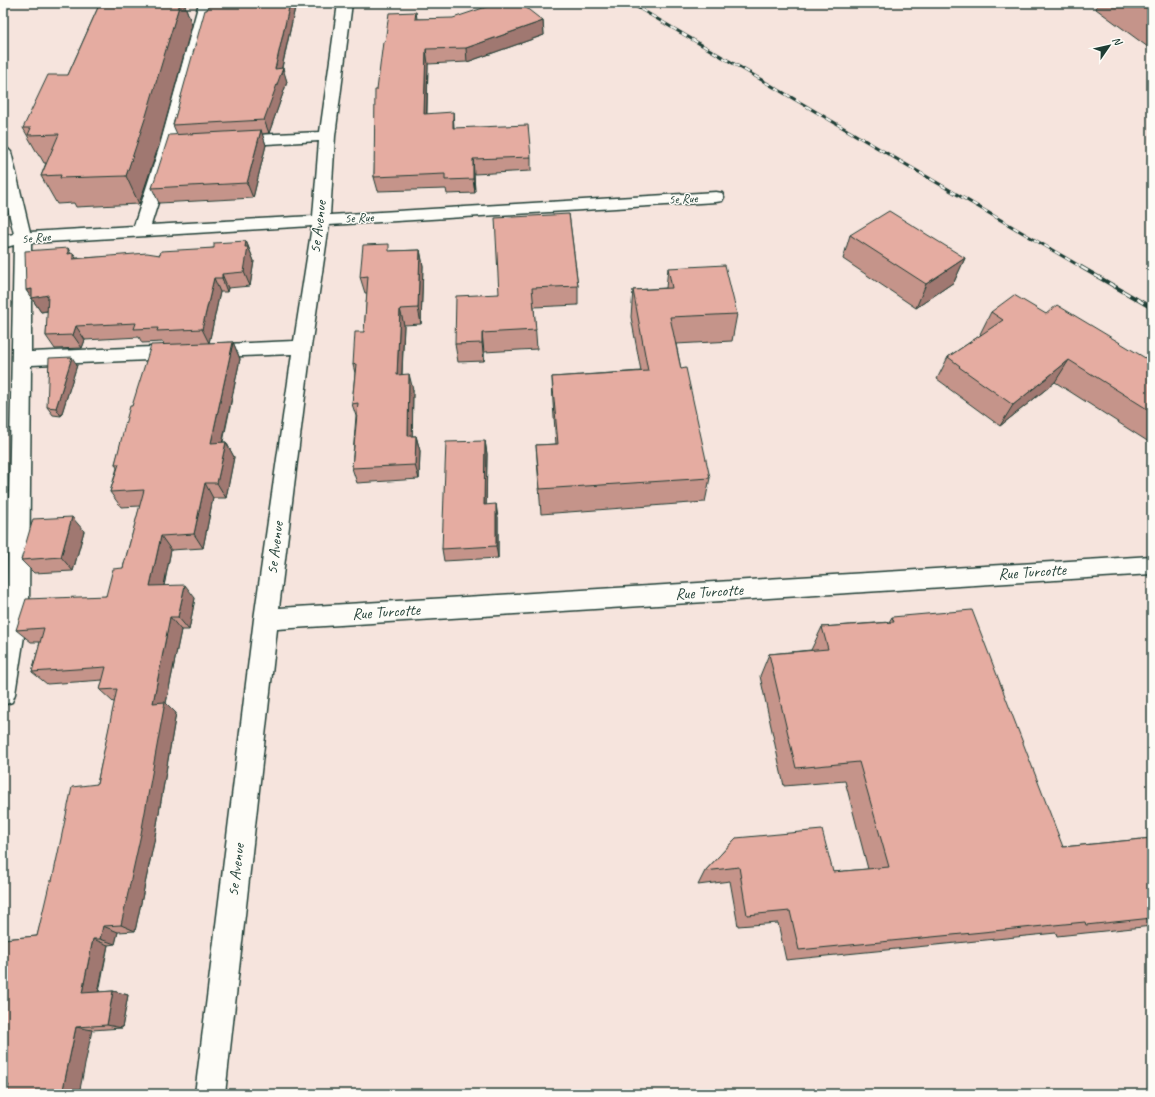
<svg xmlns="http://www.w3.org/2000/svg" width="1155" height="1097" font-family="Caveat,sans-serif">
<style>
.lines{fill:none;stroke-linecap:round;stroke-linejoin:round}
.minor-casing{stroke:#1f3d34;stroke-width:3}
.minor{fill:#fdfcf7;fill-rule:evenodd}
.rail-far1-casing{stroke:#1f3d34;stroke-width:3}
.rail-casing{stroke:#1f3d34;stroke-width:4}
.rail-far1{stroke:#fdfcf7;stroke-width:2;stroke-dasharray:6;stroke-linecap:butt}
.rail{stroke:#fdfcf7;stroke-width:2.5;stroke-dasharray:8;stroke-linecap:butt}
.wall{fill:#c5948a;stroke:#1f3d34}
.shaded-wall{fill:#a07871;stroke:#1f3d34}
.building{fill:#e5aca1;stroke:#1f3d34}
.labels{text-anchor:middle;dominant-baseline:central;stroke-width:3;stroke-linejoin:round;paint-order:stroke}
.far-street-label{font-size:13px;fill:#1f3d34;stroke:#fdfcf7}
.street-label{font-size:16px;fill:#1f3d34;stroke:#fdfcf7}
</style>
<rect width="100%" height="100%" fill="#f6e4dd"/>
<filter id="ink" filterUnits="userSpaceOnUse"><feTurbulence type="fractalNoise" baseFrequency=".025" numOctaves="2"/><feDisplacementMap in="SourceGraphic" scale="8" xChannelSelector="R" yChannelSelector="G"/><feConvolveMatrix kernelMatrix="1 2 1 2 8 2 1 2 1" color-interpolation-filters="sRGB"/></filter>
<g filter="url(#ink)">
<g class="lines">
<defs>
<path id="minor" d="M199,3H213L176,145L151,225L313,216L319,141L233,146L228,144L225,141L228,138L233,136L320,132L338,3H352L335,136L330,215L716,192L722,193L724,197L722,201L716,202L329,225L311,347L279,608L1152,556V574L277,629L225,1094H195L254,619L292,354L31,365L29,604L15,694L12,702L3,705V624L7,604L14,245L3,248V236L14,234L3,187V147L8,149L11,152L30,232L134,226L160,145ZM312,226L294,341L31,352V243Z"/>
</defs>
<!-- minor casing -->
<use href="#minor" class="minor-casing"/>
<!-- minor -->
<use href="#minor" class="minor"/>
<defs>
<polyline id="rail-far1" points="630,3 1083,268"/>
<polyline id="rail" points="1081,267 1152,308"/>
</defs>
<!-- rail-far1 casing -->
<use href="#rail-far1" class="rail-far1-casing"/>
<!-- rail casing -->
<use href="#rail" class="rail-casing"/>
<!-- rail-far1 -->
<use href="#rail-far1" class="rail-far1"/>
<!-- rail -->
<use href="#rail" class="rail"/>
</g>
<!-- wall -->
<g class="wall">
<polygon points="100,3 184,3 192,25 159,145 139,204 76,207 74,203 57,204 41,176 46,163 44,163 40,156 39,156 23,128 68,75"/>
<polygon points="209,3 296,3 282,68 287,82 269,133 262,134 266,145 253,198 159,203 152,188 177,134 173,125"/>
<polygon points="1098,3 1152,3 1152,50 1096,9"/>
<polygon points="416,12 417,19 543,21 544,35 467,62 428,64 427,114 454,128 531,157 531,171 474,174 475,193 447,194 446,189 378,191 374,177 377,90"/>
<polygon points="569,214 578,286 578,305 534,307 537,349 484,352 484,361 458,362 455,344"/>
<polygon points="850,235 965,258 954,282 916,308 843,259"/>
<polygon points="246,241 254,261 250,286 228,288 227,292 220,292 209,343 233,342 240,359 223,442 226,442 234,457 226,498 213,498 203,548 171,550 164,586 195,598 189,630 181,630 166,703 176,713 154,842 135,931 118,932 115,944 108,945 99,992 113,991 128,995 122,1028 92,1030 9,1088 3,1088 3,939 37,936 52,881 97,784 115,702 113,702 100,690 103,680 47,684 32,672 40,642 31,642 16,630 106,596 123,568 140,506 121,507 110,492 117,468 115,464 132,406 164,345 163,342 142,343 139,337 85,340 82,348 55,349 46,336 48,311 41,312 26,290 76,258 160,255 214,248"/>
<polygon points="420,250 423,266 421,324 404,325 402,375 413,390 412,436 416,436 420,451 419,479 357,483 352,468 356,416 352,404 355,373 353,365 364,332 367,293 365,293 360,277 391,251"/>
<polygon points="668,268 737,314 732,341 676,344 681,369 710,478 705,502 541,514 536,445 556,444 553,403 552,377 641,371 631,317 633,290 666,288"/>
<polygon points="991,312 1046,314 1152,362 1148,367 1152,370 1152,444 1055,382 1000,426 948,388 948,387 937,379 948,357 981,335 980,334"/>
<polygon points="77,365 61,416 53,415 47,407"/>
<polygon points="485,441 487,454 486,505 498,517 498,558 444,561 442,549"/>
<polygon points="84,531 73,571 34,573 21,560"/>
<polygon points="892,617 1063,847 1152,838 1152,926 1057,936 1056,933 786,960 778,923 738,926 730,881 698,885 705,871 736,838 833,872 868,869 845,781 784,786 760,676 769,654 811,650 822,627 889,622"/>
</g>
<!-- shaded-wall -->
<g class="shaded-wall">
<polygon points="180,3 184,3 192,25 159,145 139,204 126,176"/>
<polygon points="290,3 296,3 280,76 283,68 287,82 269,133 264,120 275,69"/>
<polygon points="543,21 544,35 467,62 466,48"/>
<polygon points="426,49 428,64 426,128 424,114"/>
<polygon points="453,112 454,127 454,142 453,128"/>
<polygon points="261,130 266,145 253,198 247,183"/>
<polygon points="473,159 474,174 475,193 473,179"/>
<polygon points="246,241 254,261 250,286 244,272 245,247"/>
<polygon points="68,248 73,258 73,253 81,267 68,254"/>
<polygon points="420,250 423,266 421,324 418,308"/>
<polygon points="965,258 954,282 916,308 926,284"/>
<polygon points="222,274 228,288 227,292 222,278"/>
<polygon points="214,278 220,292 209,343 202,329"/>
<polygon points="32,289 48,295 57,309 41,312 26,290"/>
<polygon points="400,309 404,325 401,391 397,375"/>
<polygon points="76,326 85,340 82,348 73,335"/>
<polygon points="482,333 484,352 484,361 482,343"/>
<polygon points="233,342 240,359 219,458 211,443"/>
<polygon points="72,357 77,365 61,416 56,408"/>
<polygon points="1069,360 1055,382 1000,426 1013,405"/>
<polygon points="409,374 413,390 412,451 408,436"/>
<polygon points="416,436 420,451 419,479 415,465"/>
<polygon points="485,441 487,454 486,517 484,505"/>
<polygon points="226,442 234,457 226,498 217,483"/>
<polygon points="205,483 213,498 203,548 194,534"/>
<polygon points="496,504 498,517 498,558 496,546"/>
<polygon points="72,517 84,531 73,571 61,557"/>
<polygon points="161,536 171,550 161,600 150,586"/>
<polygon points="185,585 195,598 189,630 178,617"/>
<polygon points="170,617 181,630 166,703 176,713 154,842 135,931 121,925 153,703"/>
<polygon points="103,926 118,932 115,944 100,939"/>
<polygon points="93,939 108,945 97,997 82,993"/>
<polygon points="113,991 128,995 122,1028 107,1025"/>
<polygon points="76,1027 92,1030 79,1094 62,1094"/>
</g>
<!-- building -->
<g class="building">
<polygon points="100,3 180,3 146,116 126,176 60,178 61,175 41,176 59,134 28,135 31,128 23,128 48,75 68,75"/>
<polygon points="209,3 290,3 275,69 283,68 264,120 173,125 205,10 207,10"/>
<polygon points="498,3 520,3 543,21 466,48 426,49 424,114 453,112 453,128 528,125 531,157 473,159 473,179 445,180 445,174 374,177 375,90 377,90 383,42 385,42 389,13 416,12 415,19 453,18"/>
<polygon points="1145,3 1152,3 1152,8"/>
<polygon points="261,130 247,183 152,188 169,135"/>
<polygon points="889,211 965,258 926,284 850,235"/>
<polygon points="569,214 578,286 532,288 536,330 482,333 482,343 455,344 456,296 499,294 495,218"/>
<polygon points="246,241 245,247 248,247 244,272 222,274 222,278 214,278 202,329 157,331 158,328 134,329 136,323 76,326 73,335 46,336 48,295 32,298 32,289 26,290 25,251 68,248 68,254 73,253 73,259 147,253 160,255 161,251 214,248 214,243"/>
<polygon points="389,244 389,251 420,250 418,308 400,309 397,375 409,374 408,436 416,436 415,465 352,468 358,403 352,404 356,364 353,365 355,332 364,332 368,276 360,277 363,245"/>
<polygon points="725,265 737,314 670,317 681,369 686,368 710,478 540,489 536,445 558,444 552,377 648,371 633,290 672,288 668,268"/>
<polygon points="1014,295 1046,314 1057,305 1152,362 1147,367 1152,370 1152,412 1069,360 1013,405 959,367 960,366 948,357 1003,320 991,312"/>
<polygon points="233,342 211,443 226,442 217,483 205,483 194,534 161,536 150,586 185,585 178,617 170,617 153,703 165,702 141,834 121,925 103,926 100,939 93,939 82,993 113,991 107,1025 76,1027 62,1094 7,1094 9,1085 3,1085 3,939 37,936 50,881 52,881 72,787 97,784 117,689 100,690 106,667 32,672 44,628 16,630 26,599 106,596 113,569 123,568 144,490 110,492 119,464 115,464 126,421 130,406 132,406 151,345"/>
<polygon points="72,357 56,408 47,407 49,358"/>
<polygon points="485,441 484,505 496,504 496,546 442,549 446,442"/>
<polygon points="72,517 61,557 21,560 33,519"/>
<polygon points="972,610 1063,847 1152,838 1152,918 1086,925 1085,922 799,950 790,911 747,915 739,867 705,871 736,838 822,830 833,872 889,867 859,762 796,768 769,654 828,649 822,627 894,622 892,617"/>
</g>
</g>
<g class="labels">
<!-- far-street labels -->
<g class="far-street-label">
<text transform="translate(683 199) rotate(-3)">5e Rue</text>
<text transform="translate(359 218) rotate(-3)">5e Rue</text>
<text transform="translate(36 238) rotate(-5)">5e Rue</text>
</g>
<!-- street labels -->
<g class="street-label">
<text transform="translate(318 227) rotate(-83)">5e Avenue</text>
<text transform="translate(275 548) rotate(-83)">5e Avenue</text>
<text transform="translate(1032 572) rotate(-4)">Rue Turcotte</text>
<text transform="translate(709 592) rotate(-4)">Rue Turcotte</text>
<text transform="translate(386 612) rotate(-4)">Rue Turcotte</text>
<text transform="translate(236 870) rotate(-83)">5e Avenue</text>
</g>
</g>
<!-- margin -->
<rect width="1155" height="1097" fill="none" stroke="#fdfcf7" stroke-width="16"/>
<rect x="8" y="8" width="1139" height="1081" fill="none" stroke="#1f3d34" stroke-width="1.5" filter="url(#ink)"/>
<!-- north arrow -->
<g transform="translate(1109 46) rotate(56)" stroke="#fdfcf7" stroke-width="3" paint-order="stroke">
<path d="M0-3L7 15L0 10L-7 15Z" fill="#1f3d34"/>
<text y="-6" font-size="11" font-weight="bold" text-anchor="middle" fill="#1f3d34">N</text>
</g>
</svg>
